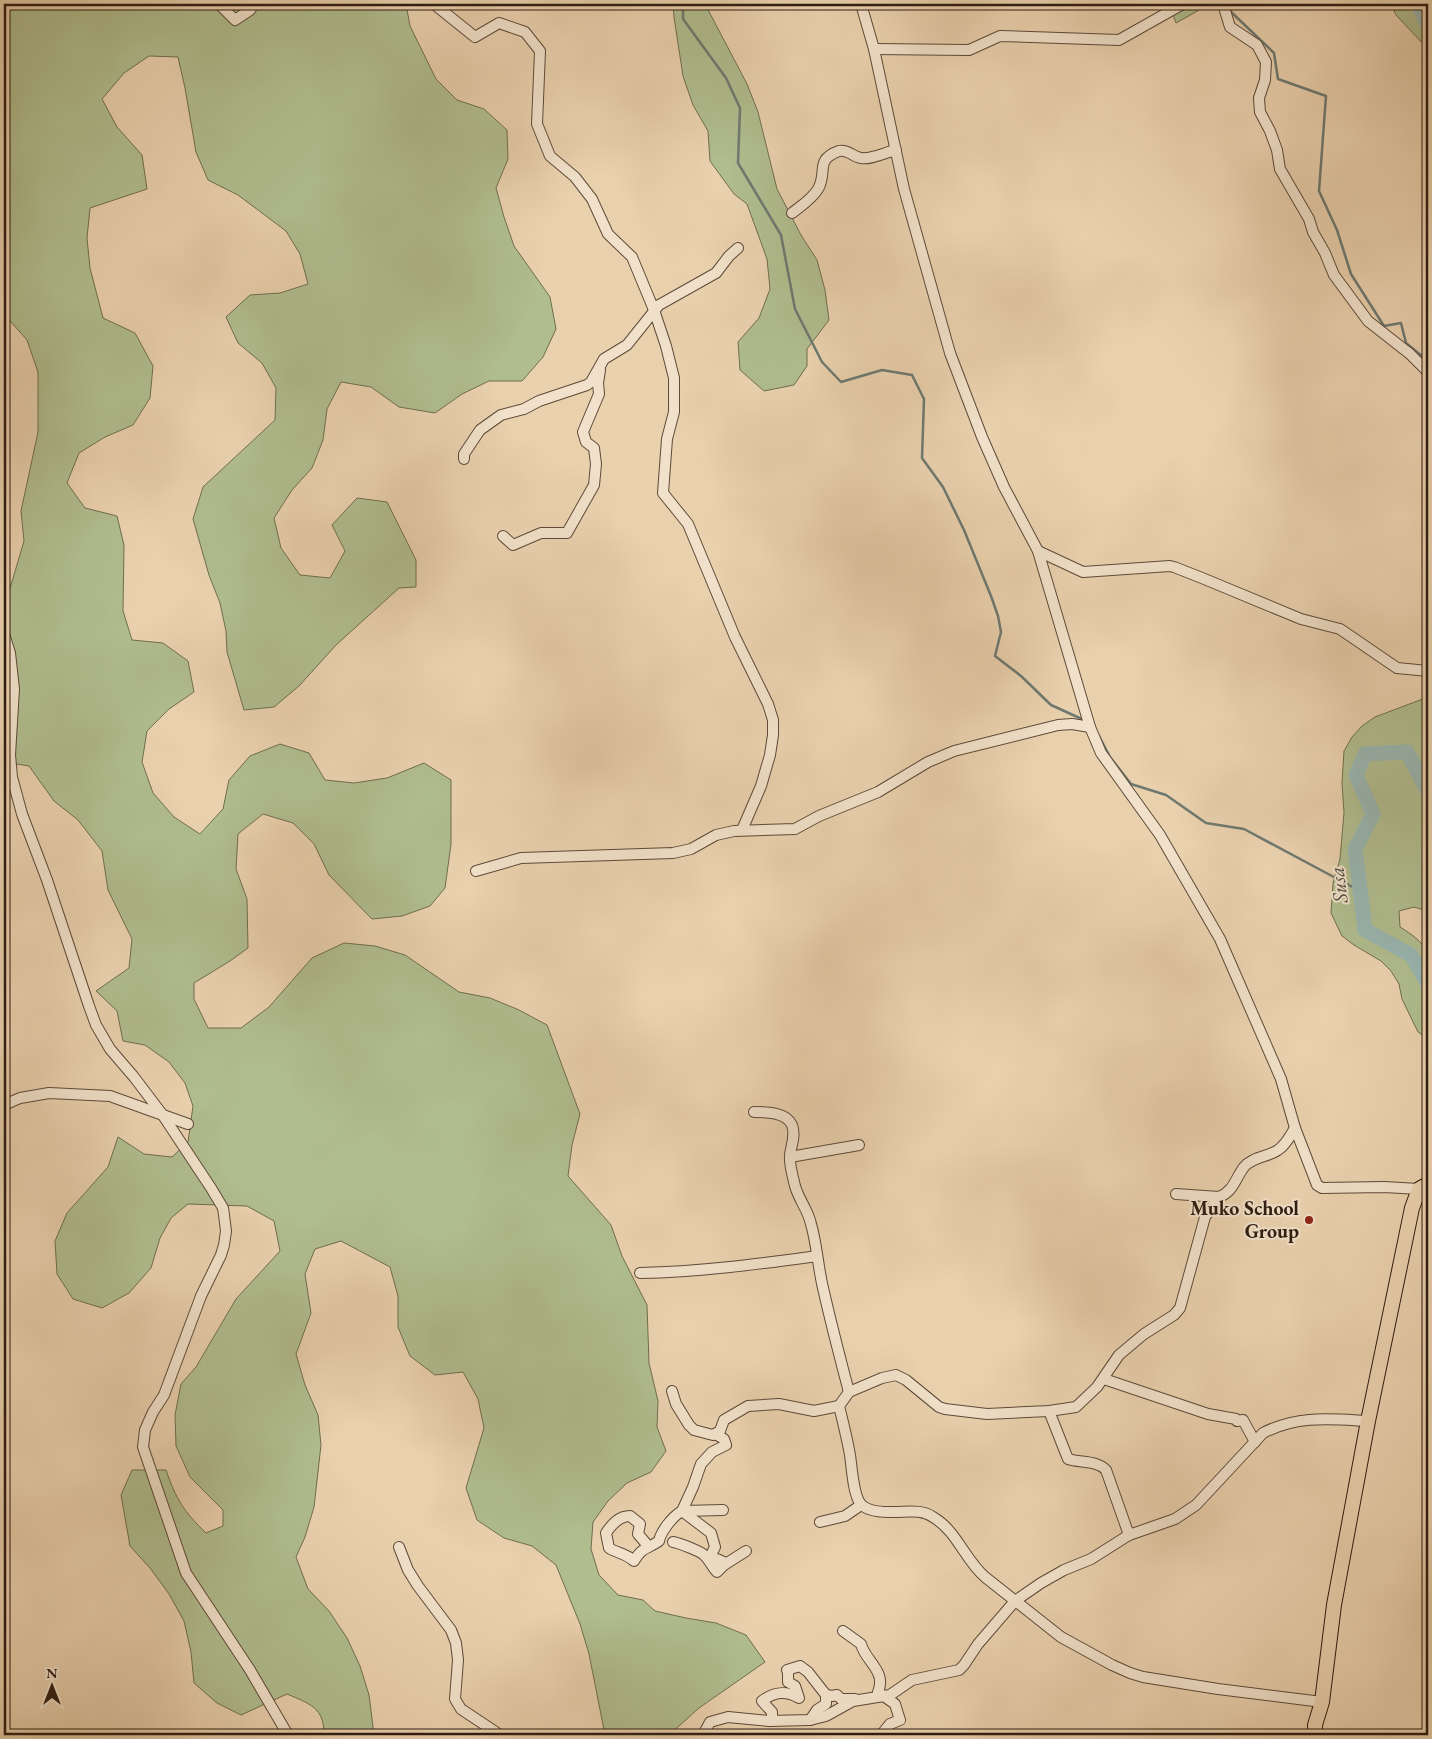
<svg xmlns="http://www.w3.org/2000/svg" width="1432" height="1739" font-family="'EB Garamond',serif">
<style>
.green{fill:#b0bd8f;stroke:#6f6d50}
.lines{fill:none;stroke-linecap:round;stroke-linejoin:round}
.stream{stroke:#6e7971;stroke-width:2.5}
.river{stroke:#99b6b1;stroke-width:15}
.minor-casing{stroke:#5d4a38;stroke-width:12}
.major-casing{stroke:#2e1d11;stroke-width:16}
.minor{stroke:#f1e1ca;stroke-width:10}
.major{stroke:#ead1ae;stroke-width:14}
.poi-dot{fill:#8f2418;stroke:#f1e1ca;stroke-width:2}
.labels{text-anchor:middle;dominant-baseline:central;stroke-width:4;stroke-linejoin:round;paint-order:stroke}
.poi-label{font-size:20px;font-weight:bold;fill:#2e1d11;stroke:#f1e1ca;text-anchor:end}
.water-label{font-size:21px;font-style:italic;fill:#4e4b41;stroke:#f1e1ca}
</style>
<rect width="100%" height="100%" fill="#ead1ae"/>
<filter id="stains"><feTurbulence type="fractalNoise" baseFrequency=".004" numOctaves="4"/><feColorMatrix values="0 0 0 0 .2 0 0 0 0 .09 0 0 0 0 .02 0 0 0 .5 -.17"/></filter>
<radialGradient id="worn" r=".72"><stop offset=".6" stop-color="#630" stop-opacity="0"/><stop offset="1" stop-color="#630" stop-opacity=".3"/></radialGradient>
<!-- green -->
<g class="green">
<path d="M4,4H406L410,26L436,79L457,100L484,109L507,130L508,159L496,188L504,217L514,246L550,297L556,329L543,357L522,381H489L462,394L435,413L399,407L371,387L341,382L327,409L323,440L312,468L292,490L274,518L281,548L300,575L330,578L345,551L332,525L357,498L387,502L416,560V587L399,588L336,645L299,686L274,707L244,710L227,652L226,631L220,603L209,575L193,519L203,487L275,420L276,388L262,363L238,343L226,317L250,295L280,293L308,284L300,254L286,231L238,195L208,180L196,152L185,88L178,57L149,56L124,73L102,99L117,127L142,155L147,189L90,208L87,238L90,268L103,318L135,333L153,366L150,398L133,425L105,437L79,453L67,483L85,508L117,516L124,545L123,611L132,640L163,643L188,661L194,692L169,709L147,731L142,762L153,793L174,817L200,834L223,809L229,780L250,756L280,744L309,753L325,780L354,783L387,778L424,763L451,780V844L445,888L430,906L402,916L372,919L329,875L314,844L293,823L263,814L238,834L236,869L247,899L248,948L230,961L194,983V999L208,1028H241L269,1007L312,958L344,943L375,946L405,955L459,992L490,998L519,1010L547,1025L580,1114L572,1145L568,1176L611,1225L622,1256L647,1305L649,1363L658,1401L657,1427L666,1451L651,1472L627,1483L608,1501L593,1522L591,1549L599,1575L618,1595L643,1600L655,1611L686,1618L716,1623L746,1635L765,1662L699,1708L669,1735H605L589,1654L580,1624L556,1565L532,1546L504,1538L477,1520L466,1488L484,1428L478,1399L463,1372L435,1375L410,1356L398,1327V1296L390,1267L341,1241L315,1249L305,1274L311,1313L296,1354L305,1385L318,1415L321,1445L314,1507L305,1537L296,1557L308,1589L329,1611L347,1638L360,1666L369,1695L374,1735H324C324,1707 310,1704 287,1694L241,1715L217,1703L194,1683L191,1652L184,1621L169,1594L150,1568L130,1546L121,1495L132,1470H166C176,1499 184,1512 206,1533L223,1526V1510L190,1477L176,1446L175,1415L181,1384L196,1367L236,1299L280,1251L274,1221L247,1206L188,1204L171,1218L160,1238L151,1268L129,1293L102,1308L73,1299L57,1274L55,1241L67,1213L108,1167L118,1137L144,1154L172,1157L188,1142L193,1106L185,1083L169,1062L145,1045L123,1041L117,1011L96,991L129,968L132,939L108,890L102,851L78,820L54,801L29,766L4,762V604L6,602L24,541L21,511L38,432V372L27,340L4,314Z"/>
<polygon points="673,4 705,4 747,84 758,112 777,189 801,235 817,260 825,290 829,320 807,349 807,366 794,385 764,391 740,370 738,342 759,318 770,289 767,259 747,204 734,194 710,161 708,131 693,105 683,76 674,17"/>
<polygon points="1169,4 1210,4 1176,23"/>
<polygon points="1391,4 1428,4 1428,49 1396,15"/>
<path d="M1428,697V911L1414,907L1399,911L1400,927C1411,934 1422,941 1428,953V1039L1418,1032L1402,999L1399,984L1391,971L1381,961L1354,945L1342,936L1331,913L1333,883L1340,859L1344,813L1342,783L1344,751L1352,737L1362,726L1375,717Z"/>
</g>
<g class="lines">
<!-- stream -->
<g class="stream">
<polyline points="683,4 683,19 726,78 740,108 738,163 781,235 795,309 822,362 841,382 882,370 912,375 924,399 922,458 943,487 964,530 991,596 998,616 1001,632 995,656 1021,676 1051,705 1084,720"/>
<polyline points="1229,10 1274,53 1278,79 1326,96 1319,191 1337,230 1351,274 1384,326 1401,323 1406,343 1428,361"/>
<polyline points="1098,734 1110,757 1131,784 1166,795 1206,823 1244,829 1360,891"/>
</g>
<!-- river -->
<g class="river">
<polyline points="1418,4 1428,25"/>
<polyline points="1428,792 1407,752 1365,754 1356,775 1373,814 1355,849 1365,930 1411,955 1428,984"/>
</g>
<defs>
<g id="minor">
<polyline points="219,4 235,20 250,10 254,4"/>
<polyline points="434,4 475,37 499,23 525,32 540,51 537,124 550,156 575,177 592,199 608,234 632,257 654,310 666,346 674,378 674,412 667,439 663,493 688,524 735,637 768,704 773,720 773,735 770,755 761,786 742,830"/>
<polyline points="861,4 874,49 904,189 950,353 982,437 1004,487 1038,551 1090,727 1101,753 1160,835 1220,939 1281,1079 1295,1128 1317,1185 1322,1188 1384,1187 1419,1189"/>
<polyline points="1223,4 1230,27 1257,45 1266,62 1265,80 1259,98 1260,112 1270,131 1277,150 1280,169 1309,219 1313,232 1325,253 1334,275 1368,321 1410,354 1428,372"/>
<polyline points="874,49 969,50 1000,36 1119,40 1183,4"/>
<path d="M792,213C801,206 812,199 818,189C828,172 814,160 839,151C848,149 853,157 861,158C871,160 886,152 896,150"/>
<polyline points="464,459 464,454 480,430 501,415 524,409 539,401 587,385 591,382 604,359 627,345 659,305 716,273 729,256 738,248"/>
<polyline points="503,536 513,545 541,533 567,533 594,485 596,464 594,448 586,442 583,432 599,394 598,383 600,370"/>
<polyline points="1038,551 1083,572 1170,566 1174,567 1202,578 1301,619 1340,629 1397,668 1428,671"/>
<polyline points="4,634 10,653 14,689 10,755 12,777 22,814 47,880 89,1006 96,1025 110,1049 134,1077 162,1114 211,1188 223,1208 224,1215 226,1231 224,1245 221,1255 201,1296 164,1395 153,1412 145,1430 143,1447 186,1573 250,1670 288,1735"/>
<polyline points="476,871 521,858 673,853 691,849 716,835 734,831 795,829 819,816 878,792 928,762 954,751 1058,725 1072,724 1090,727"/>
<polyline points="4,1105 20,1098 49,1093 110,1096 188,1124"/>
<path d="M754,1112C766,1112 786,1112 792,1125C796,1136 791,1145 790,1155C789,1165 793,1177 795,1186C799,1200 808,1210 811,1224C817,1245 818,1267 823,1288C831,1323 840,1358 849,1392"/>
<polyline points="790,1157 859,1145"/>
<path d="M1176,1194L1219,1197C1234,1191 1235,1179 1244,1167C1252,1157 1268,1157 1278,1150C1286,1145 1290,1136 1295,1128"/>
<path d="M1219,1197L1205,1217L1180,1308L1174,1315L1144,1334L1119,1355L1097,1387L1076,1407L1049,1411L987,1414L945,1409L939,1407L906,1380L896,1375L882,1378L849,1392L839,1406C843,1422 847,1438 850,1455C852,1468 853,1493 860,1503C866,1511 880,1512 889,1512C904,1513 920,1508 933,1517C957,1531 965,1560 985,1577L1061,1637L1112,1665L1130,1673L1143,1677L1218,1689L1322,1702"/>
<path d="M640,1273C700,1272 758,1264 817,1256"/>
<polyline points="1104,1379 1208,1414 1236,1419 1237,1421 1243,1420 1255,1442"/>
<polyline points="672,1391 676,1404 689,1425 694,1430 709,1434 713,1435 720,1431 724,1420 748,1406 779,1404 814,1411 839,1406"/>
<path d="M1049,1411L1068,1459C1080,1463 1097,1460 1106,1470L1129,1535"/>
<polyline points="715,1434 724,1439 726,1445 712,1452 701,1464 693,1487 682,1511 711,1533 715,1547 709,1559 717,1559 726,1563"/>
<polyline points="820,1522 845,1516 861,1505"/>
<path d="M673,1542C679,1543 700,1551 704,1555C709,1559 712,1567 717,1572L724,1565L746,1551"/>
<polyline points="399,1547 408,1570 418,1586 451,1630 456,1643 458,1660 455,1699 461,1709 500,1735"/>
<path d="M649,1547L638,1534L640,1524L630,1516C619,1516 612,1524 606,1533L609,1548C617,1553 627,1554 634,1561C643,1546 646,1550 659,1541C661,1531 673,1516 682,1511L723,1510"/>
<path d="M843,1631L861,1644C865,1661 887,1671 878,1692L895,1704L900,1720L890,1724L881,1735"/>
<polyline points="826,1695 832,1696 837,1695 841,1699 855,1699"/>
<path d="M772,1721V1712L762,1701C774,1692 785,1690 799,1698L795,1686L788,1682V1672L787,1670L800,1666L808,1672L826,1695V1704L817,1710L810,1720"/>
<path d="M703,1735L710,1722L728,1717L769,1721L810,1720L826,1716L853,1701L890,1695L912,1680L959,1670L964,1665L978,1644L1015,1601L1041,1583L1064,1570L1091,1559L1129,1535L1175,1519L1196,1505L1263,1433C1298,1415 1330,1419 1368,1421"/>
</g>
<polyline id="major" points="1315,1735 1315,1725 1322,1702 1334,1605 1368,1421 1412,1208 1419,1189 1428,1184"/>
</defs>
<!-- minor casing -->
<use href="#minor" class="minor-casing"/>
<!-- major casing -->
<use href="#major" class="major-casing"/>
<!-- minor -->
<use href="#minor" class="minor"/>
<!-- major -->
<use href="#major" class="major"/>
</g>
<!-- markers -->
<circle class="poi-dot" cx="1309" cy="1220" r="5"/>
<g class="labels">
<!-- poi labels -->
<g class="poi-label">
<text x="1299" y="1208">Muko School<tspan x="1299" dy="23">Group</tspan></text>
</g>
<!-- water labels -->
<g class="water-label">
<text transform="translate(1338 885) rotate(-97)">Susa</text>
</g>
</g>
<!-- margin -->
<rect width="1432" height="1739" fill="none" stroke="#ead1ae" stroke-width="20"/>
<rect x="5" y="5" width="1422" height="1729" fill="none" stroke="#2e1d11" stroke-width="2.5"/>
<rect x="10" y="10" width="1412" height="1719" fill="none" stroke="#2e1d11"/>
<!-- north arrow -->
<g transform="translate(52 1686)" stroke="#f1e1ca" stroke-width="4" paint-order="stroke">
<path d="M0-4L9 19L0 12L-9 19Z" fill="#2e1d11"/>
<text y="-8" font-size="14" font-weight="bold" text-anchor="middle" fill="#2e1d11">N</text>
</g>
<rect width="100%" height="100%" filter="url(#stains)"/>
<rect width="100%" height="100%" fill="url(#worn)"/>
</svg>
